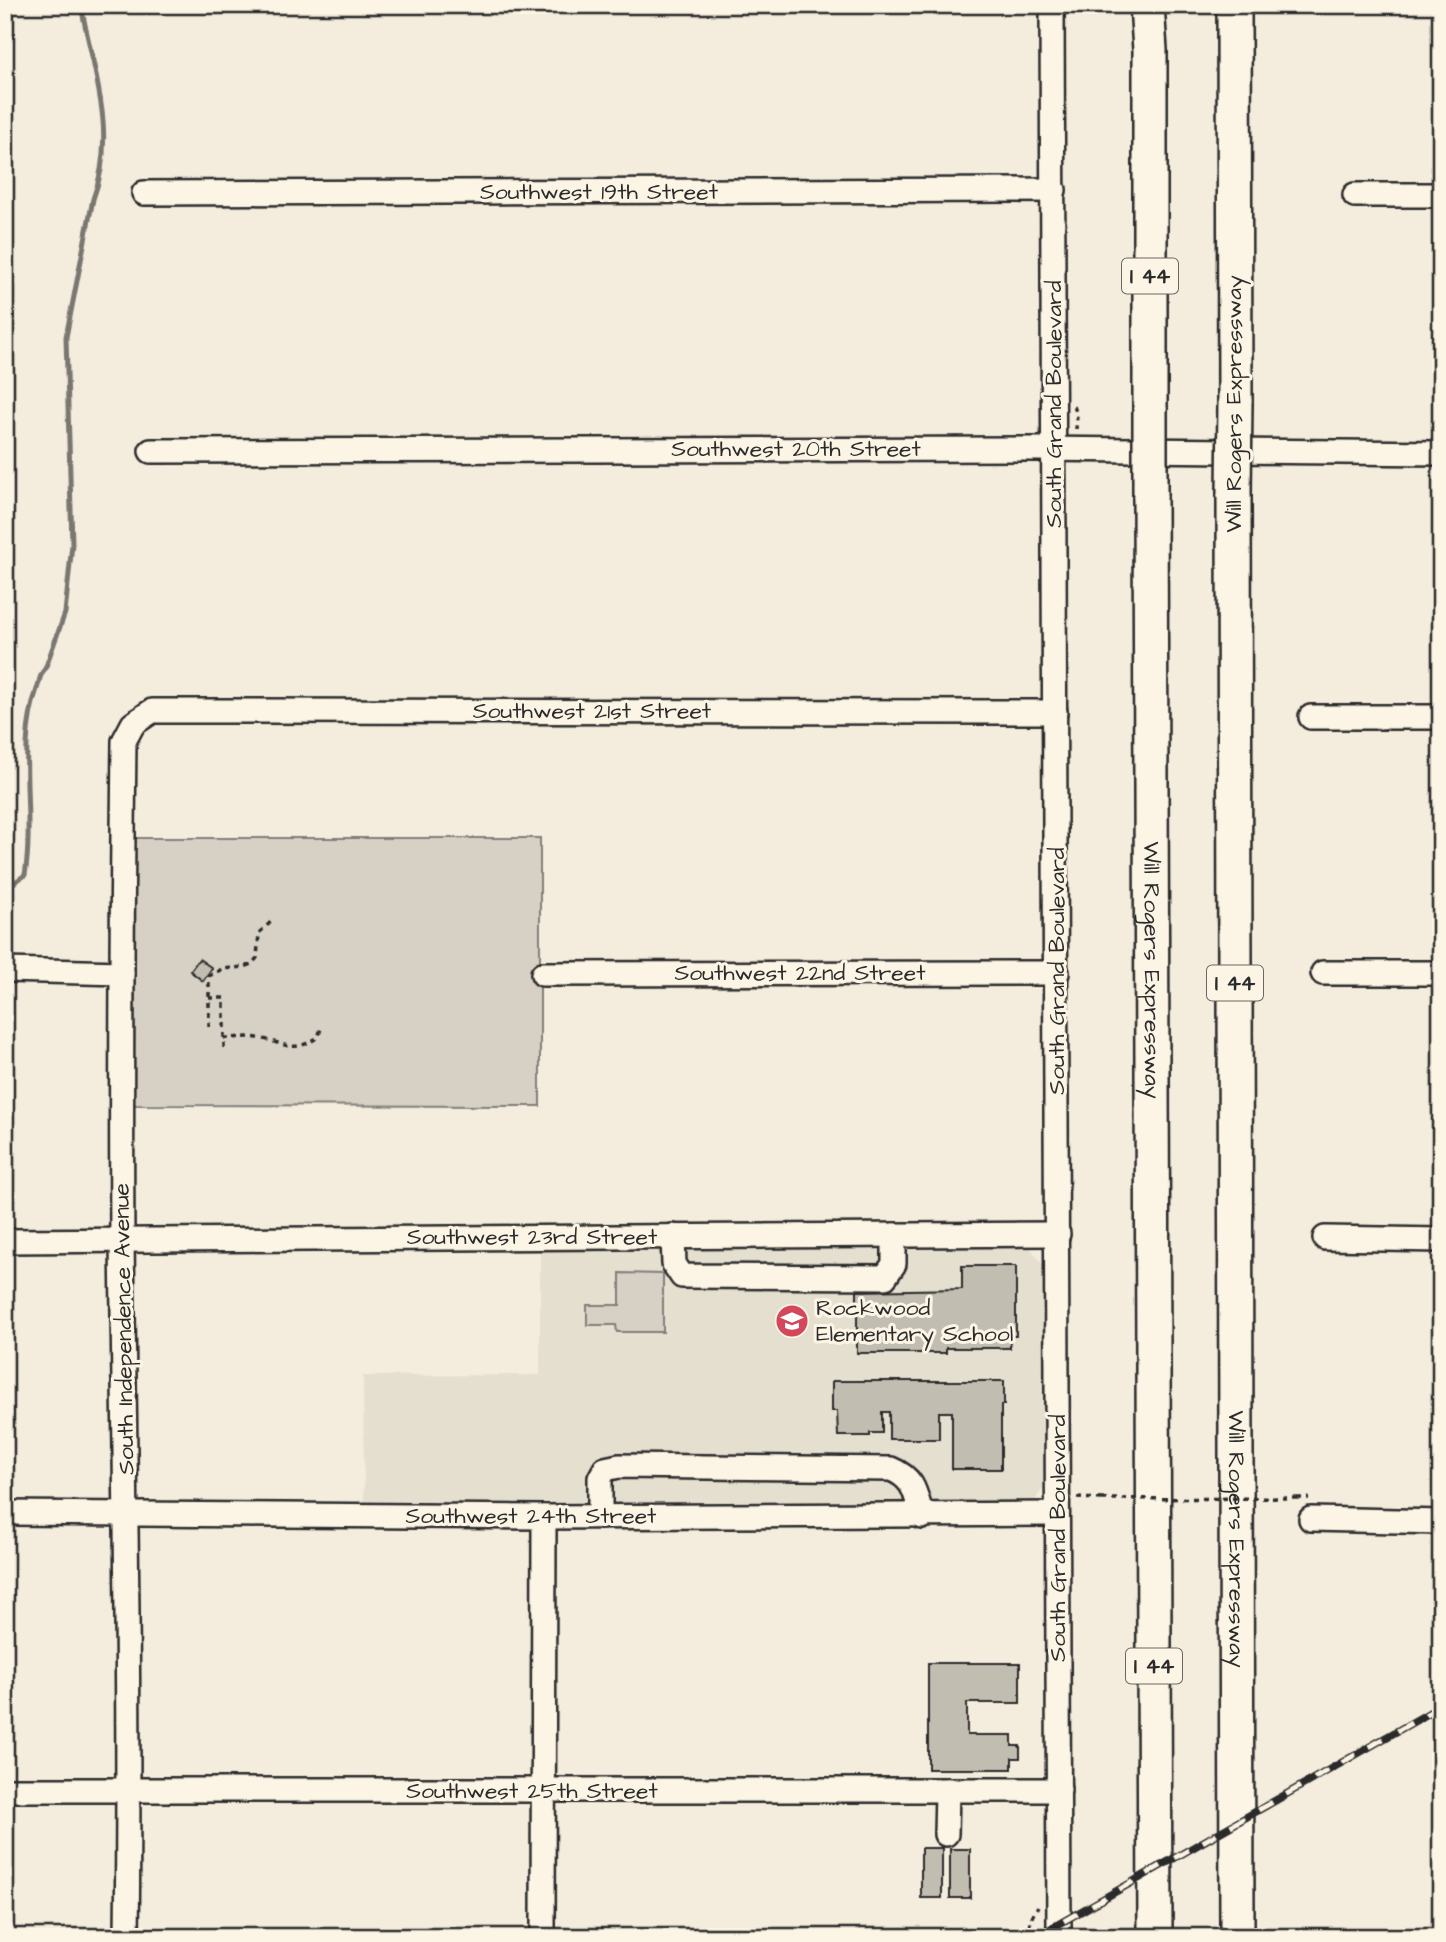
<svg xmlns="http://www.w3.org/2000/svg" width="1446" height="1942" font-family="'Architects Daughter',sans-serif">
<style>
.built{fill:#e5dfd0}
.green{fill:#d6d1c4;stroke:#807e78;stroke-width:2}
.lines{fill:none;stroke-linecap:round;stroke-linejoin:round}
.stream{stroke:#7a7771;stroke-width:5}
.building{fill:#c2bdb1;stroke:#2b2b2b;stroke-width:2}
.minor-casing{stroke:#2b2b2b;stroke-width:28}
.highway-casing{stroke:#2b2b2b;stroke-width:38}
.path{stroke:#2b2b2b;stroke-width:3.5;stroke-dasharray:5 5;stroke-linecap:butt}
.minor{stroke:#fcf5e5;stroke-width:23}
.highway{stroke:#fcf5e5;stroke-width:33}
.rail-casing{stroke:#2b2b2b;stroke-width:8}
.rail{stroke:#fcf5e5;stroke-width:5;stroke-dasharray:16;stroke-linecap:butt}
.highway-bridge-casing{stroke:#2b2b2b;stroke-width:38;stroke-linecap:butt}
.path-bridge{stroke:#2b2b2b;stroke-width:3.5;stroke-dasharray:5 5;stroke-linecap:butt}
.highway-bridge{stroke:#fcf5e5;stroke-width:33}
.labels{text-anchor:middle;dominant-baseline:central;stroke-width:6;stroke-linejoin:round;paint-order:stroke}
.shield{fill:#fcf5e5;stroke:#6a6863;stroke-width:2}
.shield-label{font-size:21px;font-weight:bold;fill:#2b2b2b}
.street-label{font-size:23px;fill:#2b2b2b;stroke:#fcf5e5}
.poi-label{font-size:23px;fill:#2b2b2b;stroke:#fcf5e5;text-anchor:start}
</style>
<rect width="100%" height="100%" fill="#f4edde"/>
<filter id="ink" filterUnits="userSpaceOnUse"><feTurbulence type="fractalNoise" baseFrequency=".0143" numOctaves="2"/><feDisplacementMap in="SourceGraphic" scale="14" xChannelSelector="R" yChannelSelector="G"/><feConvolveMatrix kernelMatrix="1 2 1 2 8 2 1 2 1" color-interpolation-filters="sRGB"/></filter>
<g filter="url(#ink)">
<!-- built -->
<polygon class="built" points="1023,1244 1031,1249 1045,1267 1044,1487 1035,1500 1025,1506 364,1503 363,1376 540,1375 540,1248"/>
<!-- green -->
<g class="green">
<polygon points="133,838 540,838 540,1106 133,1105"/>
<polygon points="620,1273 663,1274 663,1332 617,1332 616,1325 587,1325 587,1305 620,1305"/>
</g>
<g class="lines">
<!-- stream -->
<path class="stream" d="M5,889L25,875C35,814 16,749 37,689C40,681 39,675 45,669L65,613L72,544L66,337L93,199C118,133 93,71 81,5"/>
</g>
<!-- building -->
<g class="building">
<polygon points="199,959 212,968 203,981 190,971"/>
<polygon points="962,1266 1016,1266 1016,1336 1010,1336 1010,1348 946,1348 946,1353 857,1353 857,1291 962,1289"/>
<polygon points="832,1381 1004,1381 1004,1405 1001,1405 1001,1469 952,1469 952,1412 939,1412 939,1439 889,1439 889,1412 882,1412 882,1433 870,1433 870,1436 838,1436 837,1411 832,1411"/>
<polygon points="928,1663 1020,1663 1020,1703 967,1703 967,1735 1012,1735 1012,1746 1020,1746 1020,1758 1012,1758 1012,1769 928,1769"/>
<rect x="921" y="1848" width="21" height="50"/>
<rect x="950" y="1849" width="20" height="49"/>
</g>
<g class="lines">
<defs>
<g id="minor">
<polyline points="1052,5 1059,1937"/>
<polyline points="144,193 1054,190"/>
<polyline points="1355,195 1441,195"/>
<polyline points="151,451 1037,449 1441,453"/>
<polyline points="1311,717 1441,717"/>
<polyline points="5,970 122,973"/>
<polyline points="1323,973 1441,973"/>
<polyline points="543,974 1057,973"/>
<polyline points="673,1236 674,1264 682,1276 885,1277 894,1264 894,1235"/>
<polyline points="1325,1238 1441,1240"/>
<polyline points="5,1241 1058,1234"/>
<polyline points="5,1513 544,1517 1057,1514"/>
<path d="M600,1517V1478L605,1469L619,1466L891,1469C915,1479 915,1493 922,1517"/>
<polyline points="1311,1519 1441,1522"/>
<polyline points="5,1790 1059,1790"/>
<polyline points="946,1834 947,1790"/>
<path d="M127,1937C130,1704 125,1472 122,1240C121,1074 122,907 124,741L133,724L152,711L1055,712"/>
<polyline points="543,1937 544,1517"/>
</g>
<g id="highway">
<polyline points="1147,5 1150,50 1150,410"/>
<polyline points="1234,5 1235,402"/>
<path id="s1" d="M1234,494L1237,1937"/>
<path id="s2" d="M1150,496L1155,1937"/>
</g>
</defs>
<!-- minor casing -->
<use href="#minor" class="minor-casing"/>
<!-- highway casing -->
<use href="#highway" class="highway-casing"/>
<!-- path -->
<g class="path">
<polyline points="1074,406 1077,415 1076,429"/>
<polyline points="209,998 224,998 224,1052"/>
<polyline points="209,1027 209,976 222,969 244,967 252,964 257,958 259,933 274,919"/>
<path d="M224,1038C235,1038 248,1036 258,1038C284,1042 292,1055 318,1037L322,1026"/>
<polyline points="1077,1498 1102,1499"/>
<polyline points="1297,1498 1309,1498"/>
<path d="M1032,1937C1026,1924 1032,1917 1038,1906"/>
</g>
<!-- minor -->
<use href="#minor" class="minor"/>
<!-- highway -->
<use href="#highway" class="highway"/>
<defs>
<polyline id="rail" points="1036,1937 1441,1706"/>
</defs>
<!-- rail casing -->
<use href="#rail" class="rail-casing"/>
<!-- rail -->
<use href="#rail" class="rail"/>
<defs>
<g id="highway-bridge">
<polyline points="1150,410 1150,496"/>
<polyline points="1234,494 1235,402"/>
</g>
</defs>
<!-- highway-bridge casing -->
<use href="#highway-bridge" class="highway-bridge-casing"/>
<!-- path-bridge -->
<polyline class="path-bridge" points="1102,1499 1297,1498"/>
<!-- highway-bridge -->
<use href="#highway-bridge" class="highway-bridge"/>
</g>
</g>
<!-- icons -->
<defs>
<symbol id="school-disc" viewBox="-11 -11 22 22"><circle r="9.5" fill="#d1495b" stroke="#fcf5e5"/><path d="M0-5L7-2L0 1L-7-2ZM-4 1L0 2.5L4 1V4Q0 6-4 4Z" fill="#fff"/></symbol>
</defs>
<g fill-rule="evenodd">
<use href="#school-disc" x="773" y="1302" width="38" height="38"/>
</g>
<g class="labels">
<!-- shield labels -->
<g class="shield">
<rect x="1122" y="258.5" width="56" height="35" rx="5"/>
<rect x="1207" y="965.5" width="56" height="35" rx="5"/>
<rect x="1126" y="1648.5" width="56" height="35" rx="5"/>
</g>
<g class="shield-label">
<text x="1150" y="276">I 44</text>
<text x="1235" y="983">I 44</text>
<text x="1154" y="1666">I 44</text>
</g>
<!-- street labels -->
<g class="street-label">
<text x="599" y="192">Southwest 19th Street</text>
<text transform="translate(1054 404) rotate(-90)">South Grand Boulevard</text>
<text transform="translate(1234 404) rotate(-90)">Will Rogers Expressway</text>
<text x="796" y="449">Southwest 20th Street</text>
<text x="592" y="711">Southwest 21st Street</text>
<text transform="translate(1057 971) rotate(-90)">South Grand Boulevard</text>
<text stroke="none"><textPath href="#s2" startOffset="474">Will Rogers Expressway</textPath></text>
<text x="800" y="973">Southwest 22nd Street</text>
<text x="532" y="1237">Southwest 23rd Street</text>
<text transform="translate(124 1329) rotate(-91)">South Independence Avenue</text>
<text x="531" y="1516">Southwest 24th Street</text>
<text transform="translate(1058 1538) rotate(-90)">South Grand Boulevard</text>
<text stroke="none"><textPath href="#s1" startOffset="1045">Will Rogers Expressway</textPath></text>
<text x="532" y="1791">Southwest 25th Street</text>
</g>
<!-- poi labels -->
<g class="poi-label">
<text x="816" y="1308">Rockwood<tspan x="816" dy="26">Elementary School</tspan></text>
</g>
</g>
<!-- margin -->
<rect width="1446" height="1942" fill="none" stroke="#fcf5e5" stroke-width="28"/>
<rect x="14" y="14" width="1418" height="1914" fill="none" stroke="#2b2b2b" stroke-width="2.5" filter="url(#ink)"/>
</svg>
